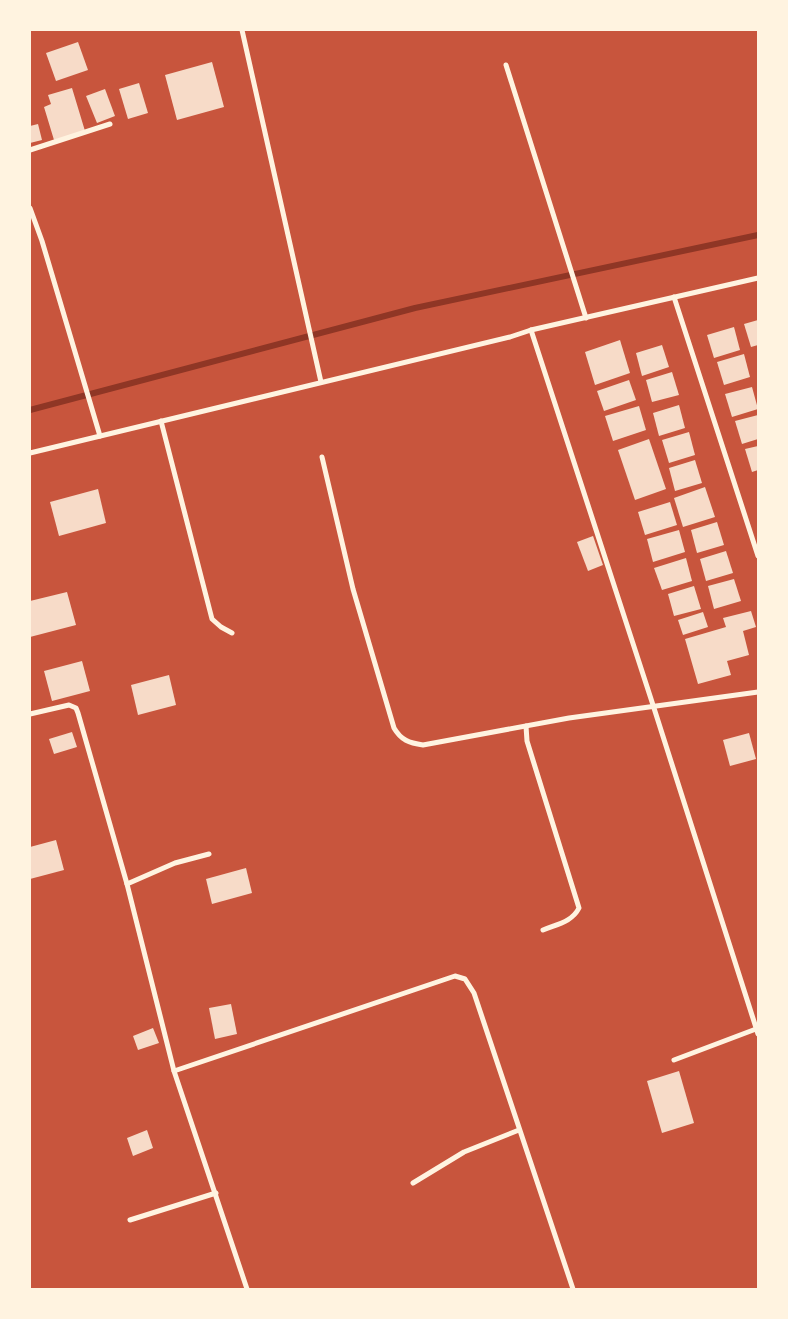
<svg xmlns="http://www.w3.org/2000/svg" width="788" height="1319" font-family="'PT Serif',serif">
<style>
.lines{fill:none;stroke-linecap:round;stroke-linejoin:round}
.stream{stroke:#8f3625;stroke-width:6}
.building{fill:#f7dbc8}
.minor{stroke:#fff3e0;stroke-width:5}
</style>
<rect width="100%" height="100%" fill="#c8553d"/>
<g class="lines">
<!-- stream -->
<polyline class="stream" points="30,410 415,308 758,235"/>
</g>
<!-- building -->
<g class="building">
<polygon points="78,42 88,70 56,81 46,53"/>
<polygon points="212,62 224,107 177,120 165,75"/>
<polygon points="139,83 148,113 128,119 119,89"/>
<polygon points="72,88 85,131 54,140 44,107 51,104 48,95"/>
<polygon points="105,89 115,116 97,123 86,96"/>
<polygon points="38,124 42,140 30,143 30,126"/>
<polygon points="758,320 758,345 751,347 744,324"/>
<polygon points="734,327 740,350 714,358 707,335"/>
<polygon points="620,340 630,373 595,385 585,352"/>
<polygon points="662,345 669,367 642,376 636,353"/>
<polygon points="744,354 750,377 724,385 717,362"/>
<polygon points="672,372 679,395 652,402 646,380"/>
<polygon points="629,380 636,400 604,411 597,391"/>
<polygon points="752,387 758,409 732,417 725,394"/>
<polygon points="679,405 685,428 659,436 653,413"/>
<polygon points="639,406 646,430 613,441 605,416"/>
<polygon points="758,415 758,439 742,444 735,421"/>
<polygon points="689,432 695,455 669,463 662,440"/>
<polygon points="649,439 666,489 635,500 618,450"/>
<polygon points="758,446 758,470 752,472 745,449"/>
<polygon points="695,460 702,483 675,491 669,468"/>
<polygon points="705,487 715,517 683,527 674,498"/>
<polygon points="98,489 106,523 59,536 50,502"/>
<polygon points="670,502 677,525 645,535 638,512"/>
<polygon points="717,522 724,545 697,553 691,530"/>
<polygon points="679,530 685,552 653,562 647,539"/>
<polygon points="593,536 603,565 588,571 577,542"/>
<polygon points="726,551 733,573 706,581 700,559"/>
<polygon points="686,558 692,581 662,590 654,568"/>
<polygon points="734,579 741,601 714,609 708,586"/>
<polygon points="694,586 701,609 674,616 668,594"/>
<polygon points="67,592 76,625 30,637 30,601"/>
<polygon points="751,611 756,627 743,631 749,655 727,661 731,675 698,684 685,639 726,627 723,618"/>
<polygon points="703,612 708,627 683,635 678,620"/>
<polygon points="82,661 90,691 52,701 44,671"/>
<polygon points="169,675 176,705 138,715 131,685"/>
<polygon points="72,732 77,747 54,754 49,739"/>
<polygon points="749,733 756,759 730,766 723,740"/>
<polygon points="56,840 64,870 30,879 30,847"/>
<polygon points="246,868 252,893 212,904 206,879"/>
<polygon points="231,1004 237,1034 215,1039 209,1008"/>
<polygon points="153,1028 159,1043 138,1050 133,1036"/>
<polygon points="679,1071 694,1123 662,1133 647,1081"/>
<polygon points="147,1130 153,1148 133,1156 127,1138"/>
</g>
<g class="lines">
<!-- minor -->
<g class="minor">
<polyline points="242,30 321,382"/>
<polyline points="506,65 586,318"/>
<polyline points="30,150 110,124"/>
<polyline points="30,208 42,241 100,436"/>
<polyline points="674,297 758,556"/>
<polyline points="531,330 653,705 758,1034"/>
<polyline points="161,421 212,619 221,627 232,633"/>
<polyline points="30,453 510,337 531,330 758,278"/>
<path d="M322,457L353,589L394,728C401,740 409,743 423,745L569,718L758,692"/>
<polyline points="30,714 69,705 76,708 78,713 127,884 174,1071 247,1289"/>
<path d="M526,726L527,741L579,908C572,922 557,924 543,930"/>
<polyline points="127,884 175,863 209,854"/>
<polyline points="674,1060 756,1029"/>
<polyline points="174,1071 455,976 465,979 474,993 573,1289"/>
<polyline points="413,1183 464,1152 519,1130"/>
<polyline points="130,1220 216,1193"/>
</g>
</g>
<!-- border -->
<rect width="788" height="1319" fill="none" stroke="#fff3e0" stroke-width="62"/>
</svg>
